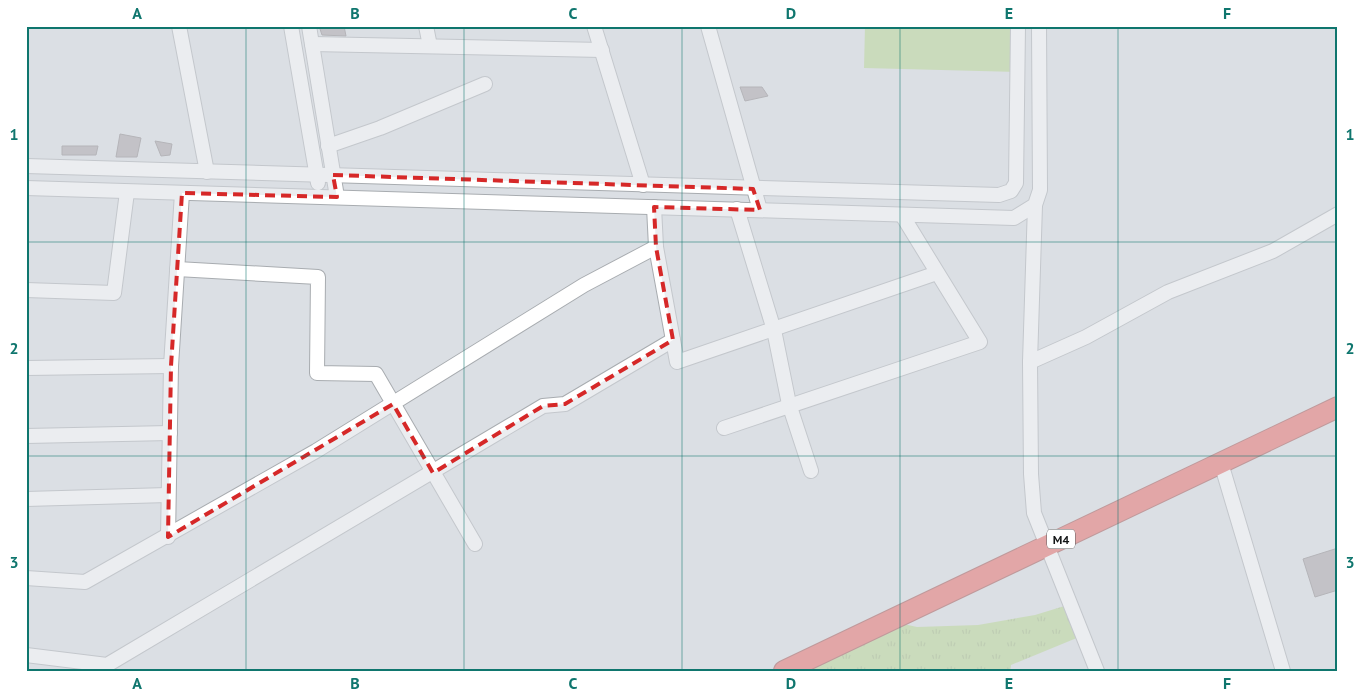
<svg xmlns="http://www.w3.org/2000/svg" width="1364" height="697" font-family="'PT Sans',sans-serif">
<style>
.grass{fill:url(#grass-tufts)}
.garden{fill:#b7d78d}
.building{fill:#a7a1a4;stroke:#878285}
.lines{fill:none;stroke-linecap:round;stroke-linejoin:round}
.minor-casing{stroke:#a8acb0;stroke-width:16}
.highway-casing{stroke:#9f4744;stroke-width:22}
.minor{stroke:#fff;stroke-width:14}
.highway{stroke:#eb635e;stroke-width:20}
.marked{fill:none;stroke:#d62828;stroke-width:4;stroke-dasharray:10 6;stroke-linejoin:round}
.grid{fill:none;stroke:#0f766e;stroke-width:1;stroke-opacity:0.55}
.labels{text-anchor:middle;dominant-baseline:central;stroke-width:4;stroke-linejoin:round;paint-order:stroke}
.shield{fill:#fff;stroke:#595a5b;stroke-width:1}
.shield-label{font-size:12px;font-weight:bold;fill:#121415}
.neatline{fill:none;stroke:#0f766e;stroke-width:2}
.grid-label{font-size:16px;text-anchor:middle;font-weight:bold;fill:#0f766e}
</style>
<defs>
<pattern id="grass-tufts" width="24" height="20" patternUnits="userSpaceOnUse" patternTransform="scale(1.25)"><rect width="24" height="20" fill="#b7d78d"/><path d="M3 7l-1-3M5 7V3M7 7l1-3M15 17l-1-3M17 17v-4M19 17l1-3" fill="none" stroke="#9cb879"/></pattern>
</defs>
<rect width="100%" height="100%" fill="#dbdfe4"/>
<!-- grass -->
<polygon class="grass" points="1071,604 1084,635 1011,665 1010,671 784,671 890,621 917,627 978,625 1035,615"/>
<!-- garden -->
<polygon class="garden" points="865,26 1018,26 1018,72 864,68"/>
<!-- building -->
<g class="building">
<polygon points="319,26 344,26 346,36 322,35"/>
<polygon points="740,87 762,87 768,96 745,101"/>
<polygon points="120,134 141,138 137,157 116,157"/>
<polygon points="155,141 172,144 170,155 161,156"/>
<polygon points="62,146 98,146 96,155 62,155"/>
<polygon points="1338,548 1338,590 1315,597 1303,559"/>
</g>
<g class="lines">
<defs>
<g id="minor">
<polyline points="179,26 207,172"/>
<polyline points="291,26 318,183"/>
<polyline points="309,26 337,197"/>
<polyline points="426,26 430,46"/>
<polyline points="594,26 643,185"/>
<polyline points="708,26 760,210"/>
<polyline points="312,44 602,50"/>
<polyline points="328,146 380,128 485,84"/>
<polyline points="26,166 999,195 1011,191 1016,183 1018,26"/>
<polyline points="26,188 1014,218 1035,205 1040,190 1039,26"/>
<polyline points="1035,205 1030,362 1031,474 1034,513 1097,671"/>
<polyline points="654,207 656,247 677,362 937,273"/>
<polyline points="737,209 774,330 789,404 811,471"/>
<polyline points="177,269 318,277 317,373 376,374 475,544"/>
<polyline points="26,290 114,293 127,192"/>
<polyline points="1030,362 1086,337 1168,292 1273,251 1338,214"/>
<polyline points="26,368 171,366"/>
<polyline points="724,428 980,342 902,215"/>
<polyline points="26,436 170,433"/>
<polyline points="1221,463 1283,671"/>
<polyline points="26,499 168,495"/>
<polyline points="168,537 171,366 182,193"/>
<polyline points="26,578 85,582 316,451 584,285 656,247"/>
<polyline points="26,655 107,665 543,406 565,404 673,340"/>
</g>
<polyline id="highway" points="784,671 1338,407"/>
</defs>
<!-- minor casing -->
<use href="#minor" class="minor-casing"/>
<!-- highway casing -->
<use href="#highway" class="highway-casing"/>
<!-- minor -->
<use href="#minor" class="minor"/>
<!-- highway -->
<use href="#highway" class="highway"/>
</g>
<!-- marked area -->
<path d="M0 0H1364V697H0ZM333,175L753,189L760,210L654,207L656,247L673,340L565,404L543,406L433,473L393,404L168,537L171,366L182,193L337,197Z" fill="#dbdfe4" fill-opacity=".55" fill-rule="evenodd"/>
<path class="marked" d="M333,175L753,189L760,210L654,207L656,247L673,340L565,404L543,406L433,473L393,404L168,537L171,366L182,193L337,197Z"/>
<!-- grid -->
<path class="grid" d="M246,26V671M464,26V671M682,26V671M900,26V671M1118,26V671M26,242H1338M26,456H1338"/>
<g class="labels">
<!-- shield labels -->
<rect class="shield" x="1047" y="529.5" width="28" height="19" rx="4"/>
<g class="shield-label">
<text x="1061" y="539">M4</text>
</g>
</g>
<!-- border -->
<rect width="1364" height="697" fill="none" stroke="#ffffff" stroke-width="55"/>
<rect x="28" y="28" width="1308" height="642" class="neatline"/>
<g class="grid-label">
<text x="137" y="19">A</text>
<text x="355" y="19">B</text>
<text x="573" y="19">C</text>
<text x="791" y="19">D</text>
<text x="1009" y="19">E</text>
<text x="1227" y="19">F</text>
<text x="14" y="140">1</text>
<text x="1350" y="140">1</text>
<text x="14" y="354">2</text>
<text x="1350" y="354">2</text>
<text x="14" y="568">3</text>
<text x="1350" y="568">3</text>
<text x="137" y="689">A</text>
<text x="355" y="689">B</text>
<text x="573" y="689">C</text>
<text x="791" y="689">D</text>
<text x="1009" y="689">E</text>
<text x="1227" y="689">F</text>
</g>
</svg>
